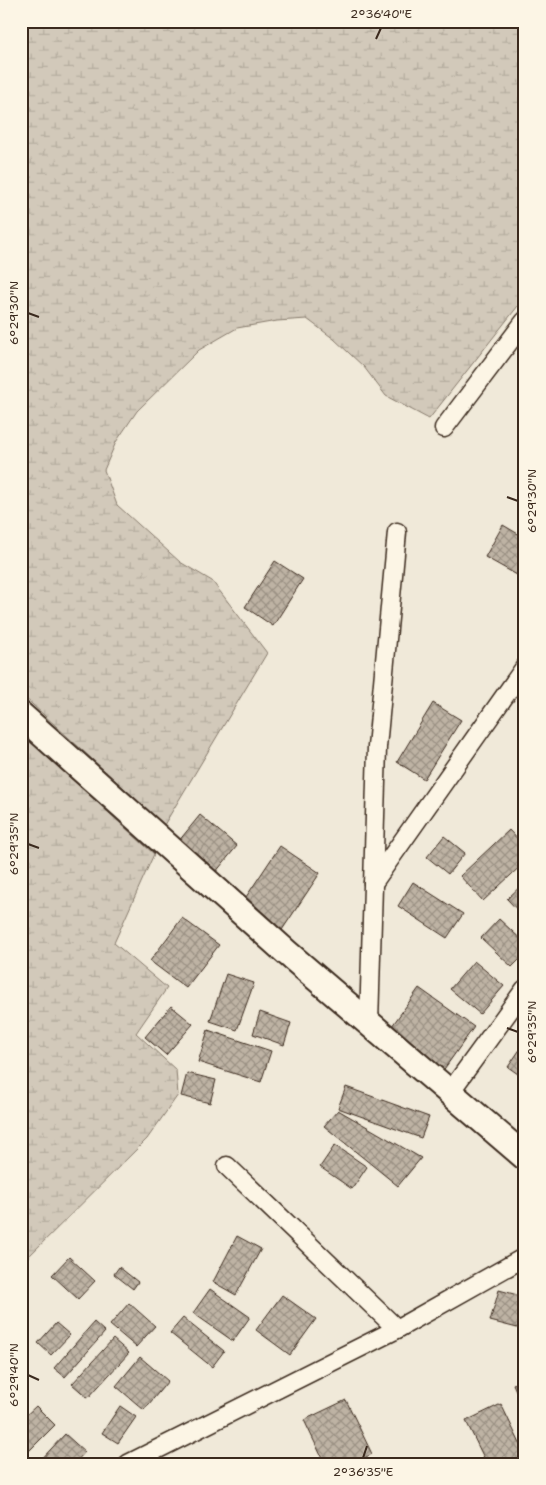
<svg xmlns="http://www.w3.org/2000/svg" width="546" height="1485" font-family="'Shantell Sans',sans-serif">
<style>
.wetland{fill:url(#wetland-marsh);stroke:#867a6c}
.building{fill:url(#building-cross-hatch);stroke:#3b2a1e}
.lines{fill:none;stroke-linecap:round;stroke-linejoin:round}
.street-casing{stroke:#3b2a1e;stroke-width:21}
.secondary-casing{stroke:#3b2a1e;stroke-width:29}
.street{stroke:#fcf5e5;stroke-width:18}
.secondary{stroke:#fcf5e5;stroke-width:25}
.ticks{fill:none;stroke:#3b2a1e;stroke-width:2}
.neatline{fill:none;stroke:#3b2a1e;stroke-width:2}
.ticks-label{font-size:12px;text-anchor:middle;fill:#3b2a1e}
</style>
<defs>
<pattern id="wetland-marsh" width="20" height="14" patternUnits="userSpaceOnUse" patternTransform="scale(1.25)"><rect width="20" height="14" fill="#d2c9ba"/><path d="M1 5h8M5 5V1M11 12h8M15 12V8" fill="none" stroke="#b5ad9f"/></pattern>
<pattern id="building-cross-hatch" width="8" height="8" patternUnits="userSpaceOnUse" patternTransform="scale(1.25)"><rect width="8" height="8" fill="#beb3a4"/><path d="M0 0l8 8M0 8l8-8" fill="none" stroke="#9c9285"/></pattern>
</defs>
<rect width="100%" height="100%" fill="#f0e9d9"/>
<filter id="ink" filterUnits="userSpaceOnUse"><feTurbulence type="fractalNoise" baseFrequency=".02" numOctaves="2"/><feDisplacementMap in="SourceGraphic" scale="10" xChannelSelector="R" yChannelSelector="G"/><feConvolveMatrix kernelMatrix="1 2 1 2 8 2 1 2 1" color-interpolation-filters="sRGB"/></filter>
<g filter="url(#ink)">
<!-- wetland -->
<g class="wetland">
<polygon points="21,21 525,21 525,297 429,419 386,396 364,367 334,339 307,319 277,321 237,328 199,350 137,411 116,442 104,470 117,505 180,562 212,581 267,653 164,825 21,694"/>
<polygon points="21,733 154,854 114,943 167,988 136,1033 176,1070 178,1095 147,1139 21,1264"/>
</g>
<!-- building -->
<g class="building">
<polygon points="503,525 525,538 525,561 517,575 485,557"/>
<polygon points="275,561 303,579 273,626 245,607"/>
<polygon points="433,703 461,720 424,779 397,762"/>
<polygon points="200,815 237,846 215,873 178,842"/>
<polygon points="509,830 525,847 525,862 483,901 460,876"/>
<polygon points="444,836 465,853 448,874 427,857"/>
<polygon points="280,846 320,873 282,930 242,903"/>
<polygon points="413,882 463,914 447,938 398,906"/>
<polygon points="525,882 525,918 507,899"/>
<polygon points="182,918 219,945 186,988 150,961"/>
<polygon points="499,919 525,943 525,954 512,967 481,938"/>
<polygon points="474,961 504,986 480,1014 450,989"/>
<polygon points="226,974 254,983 237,1030 210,1021"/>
<polygon points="419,988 474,1027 442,1072 387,1033"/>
<polygon points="171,1006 193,1024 166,1055 145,1037"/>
<polygon points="260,1012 291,1023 284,1045 253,1034"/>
<polygon points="208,1030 271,1051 261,1082 198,1062"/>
<polygon points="523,1045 525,1047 525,1079 508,1067"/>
<polygon points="187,1073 216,1080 210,1103 181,1096"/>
<polygon points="346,1087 429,1117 421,1138 338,1108"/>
<polygon points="338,1110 421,1158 398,1186 324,1126"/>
<polygon points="335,1145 367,1167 352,1189 320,1167"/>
<polygon points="237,1236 261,1249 236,1295 213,1282"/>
<polygon points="69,1257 95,1281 78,1299 52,1275"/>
<polygon points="119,1267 138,1282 133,1289 114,1274"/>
<polygon points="210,1289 250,1317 233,1341 193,1313"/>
<polygon points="499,1290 525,1297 525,1330 490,1321"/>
<polygon points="282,1295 316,1319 290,1355 256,1330"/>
<polygon points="129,1303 155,1326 136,1347 110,1325"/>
<polygon points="183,1318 224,1351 212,1367 170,1333"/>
<polygon points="94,1322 105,1332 65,1377 54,1368"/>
<polygon points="56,1323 70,1335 51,1355 38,1343"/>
<polygon points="113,1339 129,1353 88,1398 72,1384"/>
<polygon points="140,1357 168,1381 144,1410 116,1386"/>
<polygon points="525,1378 525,1400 521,1402 513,1384"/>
<polygon points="346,1400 372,1454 352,1464 325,1464 304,1420"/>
<polygon points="501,1404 525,1454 505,1464 487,1464 466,1421"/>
<polygon points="36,1406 55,1425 27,1453 21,1447 21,1420"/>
<polygon points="120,1406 136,1417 118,1443 102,1433"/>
<polygon points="65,1434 85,1452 74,1464 37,1464"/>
</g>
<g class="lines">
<defs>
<g id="street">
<polyline points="444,428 525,321"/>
<polyline points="373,883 525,667"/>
<polyline points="369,1024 377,747 397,532"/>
<polyline points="450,1092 525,989"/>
<polyline points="227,1166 397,1329"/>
<polyline points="128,1464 397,1329 525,1257"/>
</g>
<polyline id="secondary" points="21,715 286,952 525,1157"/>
</defs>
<!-- street casing -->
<use href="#street" class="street-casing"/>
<!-- secondary casing -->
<use href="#secondary" class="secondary-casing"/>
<!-- street -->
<use href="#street" class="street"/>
<!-- secondary -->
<use href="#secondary" class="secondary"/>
</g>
</g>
<!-- ticks -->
<path class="ticks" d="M376,39L381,28M28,313L39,317M507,497L518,501M28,844L39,848M507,1028L518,1032M28,1375L39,1380M363,1458L367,1446"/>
<!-- margin -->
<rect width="546" height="1485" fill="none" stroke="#fcf5e5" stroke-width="55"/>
<rect x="28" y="28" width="490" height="1430" class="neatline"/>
<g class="ticks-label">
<text x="381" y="18">2°36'40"E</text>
<text transform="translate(14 313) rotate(-90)" y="4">6°29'30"N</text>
<text transform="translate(532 501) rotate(-90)" y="4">6°29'30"N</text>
<text transform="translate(14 844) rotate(-90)" y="4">6°29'35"N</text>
<text transform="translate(532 1032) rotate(-90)" y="4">6°29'35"N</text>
<text transform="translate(14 1375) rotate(-90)" y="4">6°29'40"N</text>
<text x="363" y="1476">2°36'35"E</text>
</g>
</svg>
